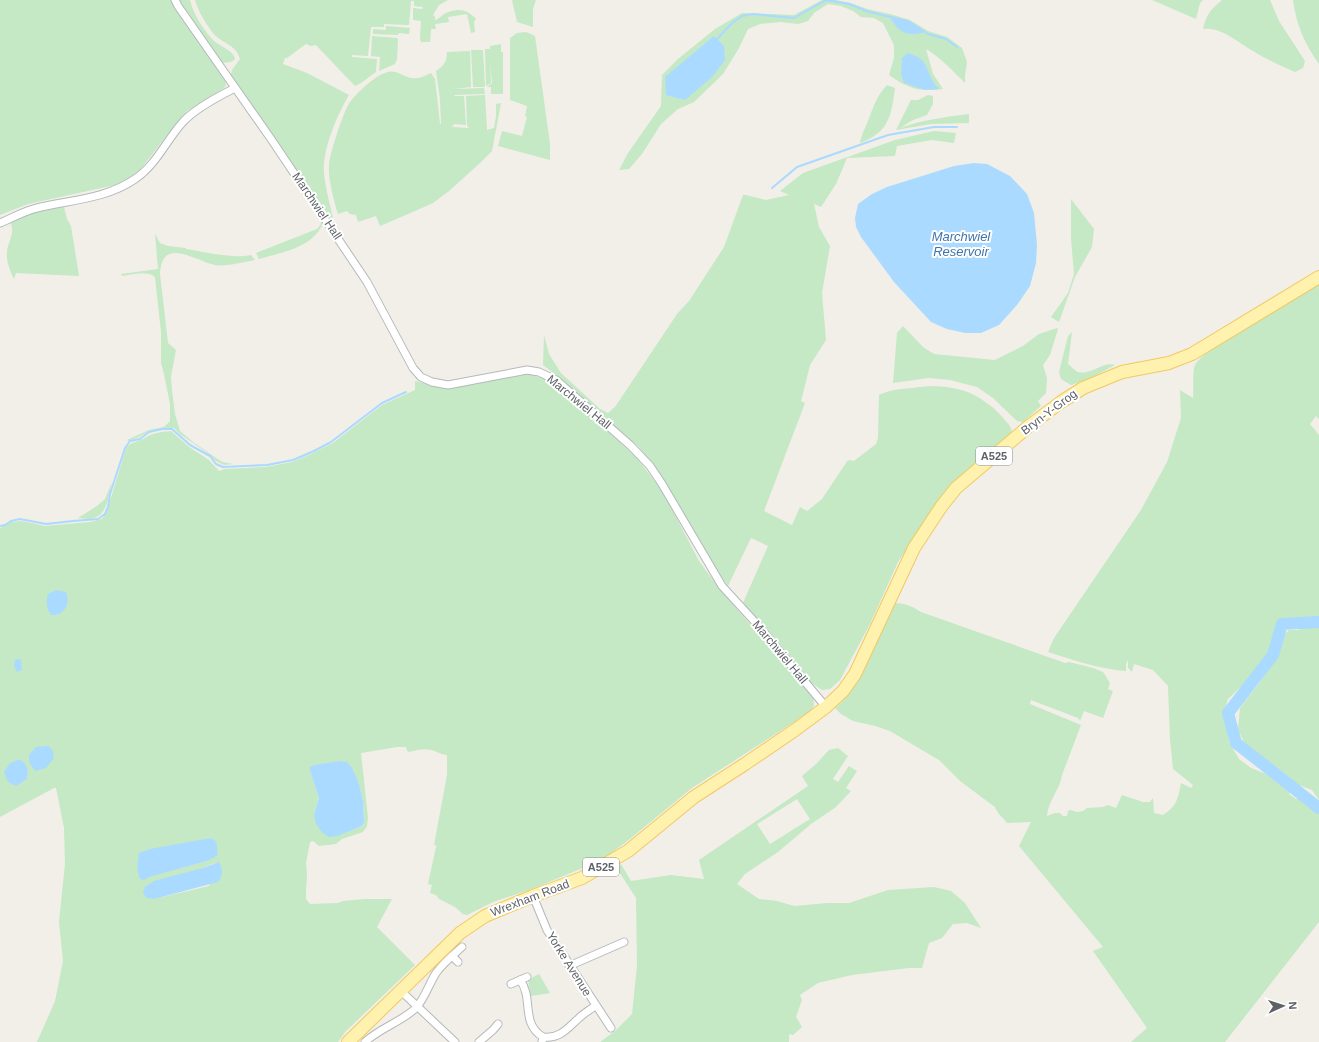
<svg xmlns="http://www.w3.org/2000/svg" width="1319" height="1042" font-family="Arial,sans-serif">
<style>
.green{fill:#c5e8c5;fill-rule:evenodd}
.water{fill:#aadaff}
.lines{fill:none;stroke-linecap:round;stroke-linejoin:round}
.stream{stroke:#aadaff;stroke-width:2}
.river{stroke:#aadaff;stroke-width:12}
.street-casing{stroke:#b5b8bc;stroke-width:9}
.primary-casing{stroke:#f2c960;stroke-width:14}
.street{stroke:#fff;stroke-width:7}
.primary{stroke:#fff2af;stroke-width:12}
.labels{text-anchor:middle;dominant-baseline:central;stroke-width:4;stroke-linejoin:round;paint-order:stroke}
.shield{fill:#fff;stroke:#8f9295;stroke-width:1}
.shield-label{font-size:11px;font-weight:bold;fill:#5f6368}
.street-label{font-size:12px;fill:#5f6368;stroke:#fff}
.water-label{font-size:13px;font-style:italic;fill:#4174aa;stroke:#fff}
</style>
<rect width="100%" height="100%" fill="#f1efe8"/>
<!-- green -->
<g class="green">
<polygon points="0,0 171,0 225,78 226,85 224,88 187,111 167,135 140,170 127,179 115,185 28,204 0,215"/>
<path d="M179,0H190C193,14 204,31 214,41C220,46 234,51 235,59C231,63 227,63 221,62Z"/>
<path d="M195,0H448L439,5L433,15L435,17V20C439,19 442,15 446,13C458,8 467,9 476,19L474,22L475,32L471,33L467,14L448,17L449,22L435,24L436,29H431L430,42H421L420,38L421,21L413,20V8L422,9L423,7L414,6V1H411L409,25L384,24V27H371L368,56L352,55V57L377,59L376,72C370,76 361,84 355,86L353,84L316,45L311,46L306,44L287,58H285L283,64L307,73L349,95C337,115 322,150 324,174C326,191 331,209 335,226L326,215L241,89L231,75L232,70L240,59C236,44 222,44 213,33C206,24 198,11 195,0Z"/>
<polygon points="512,0 536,0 533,9 533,27 517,22"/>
<path d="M822,0H836L851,3L867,9L890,14L910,20L928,31L947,37L962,48L967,62L965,76V83C953,71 941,58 926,49L933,74L943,89C919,92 909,89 889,75L894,58V45L883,23L874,18L861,17L853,11L841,6L828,4L814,13L808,21L798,24L781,22L760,24L748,29L739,48L723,74L694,102L678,109L661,124L642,154L629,169L619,170L628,153L661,106L662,75L678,59L715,29L742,13L794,15Z"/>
<polygon points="1152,0 1203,0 1200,3 1196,19"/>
<path d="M1222,0H1270L1279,21L1305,61L1303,68L1295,72C1281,66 1266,59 1253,51C1237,42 1222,27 1203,29C1207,14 1210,10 1222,0Z"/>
<path d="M1293,0H1319V64C1305,45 1296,24 1293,0Z"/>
<polygon points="386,26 410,28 409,34 399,33 398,35 373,34 373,29 386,30"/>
<polygon points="526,32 535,36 550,144 550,160 498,146 502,131 522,136 527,117 525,116 527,106 510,100 510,38 517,33"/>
<polygon points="372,36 397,38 398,39 397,59 395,64 379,71 380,57 371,56"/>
<polygon points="501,44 501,52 503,52 503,94 491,94 491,87 487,87 492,83 490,62 491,83 486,86 485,49 490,49 490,46"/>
<polygon points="471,50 483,50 485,87 473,87"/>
<path d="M470,51L471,87L454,89L484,88L485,94L454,95L455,96H464L466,125L454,124L452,127L469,128L467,125L466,96L485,95L487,130L494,128L496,116V104L501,103L492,151L480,163L449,191L433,203L415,211L380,226L376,216L358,222L356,215L350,214L347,211L338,214C334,201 328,179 329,166C329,155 344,110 350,102C358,92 375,75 388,72C398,69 406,80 417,78C422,78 426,75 431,73L435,79L440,124H441L440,99L436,71C444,66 447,61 447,52Z"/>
<path d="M887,85L895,88C891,117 889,132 860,143C861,135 865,129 868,121C873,108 877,95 887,85Z"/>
<path d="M928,95L933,96V104L927,115L913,120L900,128C922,120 945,117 969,114V123L931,124L896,130L911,100H918Z"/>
<path d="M934,131L956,133L954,143L932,140L897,146L895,156L847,158L836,184L821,207L814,204L819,227L830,246L822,293L826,340L810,365L801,401L805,403L764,511L792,525L800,507L807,511L822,499L848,460L854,461L876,444L878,438L879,395C889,390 900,389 912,388C939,384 966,386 988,404C997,410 1003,418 1010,426L1012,431L1010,435L961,475L941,498L898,562L870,624L840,680L830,689L822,690L810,682L743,603L768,546L751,538L728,586L711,562L655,468L638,446L616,429L560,378L543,365L544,335L549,354L561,373L600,409L608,413L615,407L677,314L689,301L724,247L743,195H746L766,200L789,195L780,191L803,173L895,140Z"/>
<polygon points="1071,199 1094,229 1092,247 1075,277 1059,322 1051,317 1068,293 1074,274 1071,239"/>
<path d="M64,207L67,219L71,226L79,276L16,273L14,279C10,271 6,261 7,252C8,240 16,234 10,221L31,211L37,212Z"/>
<path d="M319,217L323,223C313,248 282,252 259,259L256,253L317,229L321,224Z"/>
<path d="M155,234L160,243L168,246L186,248V249C205,252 234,259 251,255L255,260C244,262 225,267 215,265C193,260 162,236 160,274L168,343L176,350L171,376L172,391L175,414L180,431L193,442L222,462L233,464L224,465L216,461L206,452L180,434L174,428L149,431L139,437L128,441L127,440L149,430L164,427L170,421V404L164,374L161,363V332L155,277C147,270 132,275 122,276L121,274L158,269Z"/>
<path d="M1319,282V419L1316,416L1310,424L1319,435V800L1312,790L1291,782L1246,747L1238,729L1240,708L1260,682L1276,658L1282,637L1289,630H1299L1303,618L1280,619L1270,653L1249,679L1228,699L1223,715L1227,721L1229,742L1239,759L1251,768L1266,774L1290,792L1289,794L1296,799L1298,798L1319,814V922L1225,1042H1131L1147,1028L1093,951L1103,947L1019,846L1031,822L1007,823C1003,817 997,814 995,807L960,781L939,760L927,753L890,731L875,726L853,721L841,714L835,708L842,702L851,690L893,603C904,603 912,606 921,612L1048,657L1065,663L1069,662L1093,668L1103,672L1110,683L1108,689L1113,691L1103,718L1084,711L1080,721L1078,718L1031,700L1030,704L1081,725L1062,775C1060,789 1048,801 1047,816L1055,813H1060L1063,816H1067L1068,811L1070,810L1077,812L1083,811L1087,808L1103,807L1108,805L1116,808L1122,795L1143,802H1150L1153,798L1154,813L1163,815C1177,806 1178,799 1181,783L1191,788L1193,785L1173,769L1170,739L1168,686L1153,670L1134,664L1132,672L1128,668V660L1126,664V671C1099,669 1073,660 1048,652L1054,638L1141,510L1167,462L1181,418L1180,390L1193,398C1194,390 1192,372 1195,365C1201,350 1299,294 1319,282Z"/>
<polygon points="903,326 923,347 934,354 995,360 1023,346 1039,334 1057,328 1058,329 1050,355 1043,365 1047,378 1046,393 1038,401 1041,406 1023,422 1017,421 993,398 977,387 950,380 929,378 893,383 897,333"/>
<path d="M1072,332L1068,364C1071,366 1075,371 1078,372C1091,376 1102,361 1115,365L1087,380L1071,385L1061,379L1059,372L1068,336Z"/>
<path d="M527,374L546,379L572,399L637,458L664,494L699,561C733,609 776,651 813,696L814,705L811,711L692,788L626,842L602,860L532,889L493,902L467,915L463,914L455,907L439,899L436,895L430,893L432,885L428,884L436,847L437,846L434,845L447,775V755C441,755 437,751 431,750C423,748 415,751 408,752L406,747H397L361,753L368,818L367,826L363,832L342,839L336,844L319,846L313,841L310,842L306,863L307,874L306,892V899L310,904L338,903L343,901L365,899H392L377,927L415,965L346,1031L338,1042H37L55,1001L63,961L59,922L65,864L64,828L56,788H54L0,817V528L11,522L22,521L45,526L90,522L102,519L107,511L126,448C132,441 135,443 143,439C153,433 159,432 171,431L189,447L209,460L219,471L225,469L266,467L292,462L311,454L333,443L382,405L415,390V381C425,383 434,387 445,388ZM17,760H21L28,771L27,779L15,786L10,763ZM340,761L355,776L359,784L363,801L364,823L363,826L351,830L314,815L319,798L310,771V767ZM211,838L216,841L207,861L140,879L138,874V862L195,842ZM215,863L209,886L158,898L203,868Z"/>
<path d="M112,482C109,493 108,514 94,518C90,520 83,518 78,518L97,506L105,499Z"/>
<path d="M838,748L848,756L833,779L838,782L849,766L857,771L846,788L851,791L836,807L811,824L778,852L745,874L737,884L759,899L777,901L794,906L828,903H849L888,890L934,887L951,891L965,903L981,928L967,923L953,924L942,938L929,943L922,968H909L852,975L818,983L800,995L802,1000L796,1017L802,1027L793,1035L789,1034V1042H600L615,1031L632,1014L637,966L636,898L616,867L621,864L631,881L671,875L704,879L699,860L808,786L802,776L816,764L829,750ZM797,799L810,819L770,844L757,824Z"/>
<polygon points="539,974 550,993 531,996 528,980"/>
</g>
<!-- water -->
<g class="water">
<path d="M889,16L908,21L926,32C906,37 899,33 889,16Z"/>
<polygon points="714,36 724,46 725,60 713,76 685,100 666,95 665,77"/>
<path d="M908,53C925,59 925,63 931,78C933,82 936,86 939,89L925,90L904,83L901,74L902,58Z"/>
<polygon points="974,163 987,164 1010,176 1027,194 1034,213 1037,245 1036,263 1030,286 1017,305 999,325 981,333 965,333 947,329 931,322 894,282 861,237 856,227 855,218 858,204 872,194 887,187 954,166"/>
<path d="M57,590L66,592C71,604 64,616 51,615C46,608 46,602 48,594Z"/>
<polygon points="18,659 21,660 22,670 17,672 14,666 15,660"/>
<polygon points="48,746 53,751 54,758 46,768 35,771 29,762 29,755 36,747"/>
<path d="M17,760H21C28,766 29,771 27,779L16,786L8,782L4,772L10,763Z"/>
<polygon points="340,761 347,762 352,768 359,784 363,801 364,823 362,826 337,836 329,837 322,832 316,824 314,815 319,798 310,771 310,767 314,765"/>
<path d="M211,838L216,841L218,855L207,861L149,877L144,880L140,879C136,871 138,862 139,853L150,849Z"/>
<path d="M219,862C223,870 223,875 218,882L158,898C150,899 146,900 143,892L145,887L154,881L203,868Z"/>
</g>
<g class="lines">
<!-- stream -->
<g class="stream">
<polyline points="717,39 731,24 742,16 753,14 794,18 826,0 849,4 869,12 908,21 928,34 946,39 957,47"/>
<polyline points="772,188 797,167 888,135 934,127 957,127"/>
<polyline points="0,526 5,525 11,521 20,519 46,524 73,521 98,519 105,514 108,507 110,494 125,448 130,441 140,439 149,432 162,429 172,429 190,445 210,456 216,464 223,467 267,465 293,460 314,451 331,442 382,403 406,392"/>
</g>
<!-- river -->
<polyline class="river" points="1319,622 1282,624 1273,655 1228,713 1236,743 1319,808"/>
<defs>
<g id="street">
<polyline points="175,0 178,6 271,139 367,282 413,368 421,377 432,382 448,385 527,370 539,372 556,380 631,446 650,466 662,484 722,586 755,622 826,707"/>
<path d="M0,223C12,218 24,211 37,208C70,200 106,199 135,179C156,165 166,141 182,123C194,109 219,96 235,88"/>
<polyline points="533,896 547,930 611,1028"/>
<polyline points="452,956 458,962"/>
<polyline points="569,966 624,942"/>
<path d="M520,980C534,998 520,1023 543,1037"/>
<polyline points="511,984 527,977"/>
<polyline points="401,991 455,1042"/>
<path d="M365,1042C380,1028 401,1022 416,1008C425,998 429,984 436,973C443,963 453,955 462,947"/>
<polyline points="479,1042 493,1030 498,1024"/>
<path d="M542,1042L543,1037C560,1039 568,1028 579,1018C584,1013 590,1010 595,1006"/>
</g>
<polyline id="primary" points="348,1042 460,933 485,916 533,896 582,878 628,851 694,797 745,764 795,730 826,707 843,691 855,674 914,548 941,507 956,488 1029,426 1061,402 1083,388 1122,372 1169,363 1192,354 1319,277"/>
</defs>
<!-- street casing -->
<use href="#street" class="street-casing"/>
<!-- primary casing -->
<use href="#primary" class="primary-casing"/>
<!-- street -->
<use href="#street" class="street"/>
<!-- primary -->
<use href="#primary" class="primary"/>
</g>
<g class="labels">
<!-- shield labels -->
<g class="shield">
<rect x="976" y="447" width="36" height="18" rx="3"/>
<rect x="583" y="858" width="36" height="18" rx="3"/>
</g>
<g class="shield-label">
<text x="994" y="456">A525</text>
<text x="601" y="867">A525</text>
</g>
<!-- street labels -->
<g class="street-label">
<text transform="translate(317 206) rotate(56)">Marchwiel Hall</text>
<text transform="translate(579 402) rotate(39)">Marchwiel Hall</text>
<text transform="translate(1049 412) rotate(-37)">Bryn-Y-Grog</text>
<text transform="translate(780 652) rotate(50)">Marchwiel Hall</text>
<text transform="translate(530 898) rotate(-21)">Wrexham Road</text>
<text transform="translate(569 964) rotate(58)">Yorke Avenue</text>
</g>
<!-- water labels -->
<g class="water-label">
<text x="961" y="236">Marchwiel<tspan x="961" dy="15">Reservoir</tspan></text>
</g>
</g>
<!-- north arrow -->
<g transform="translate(1283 1006) rotate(87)" stroke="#ffffff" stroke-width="3" paint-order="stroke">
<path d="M0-3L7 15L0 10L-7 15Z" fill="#5f6368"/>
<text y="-6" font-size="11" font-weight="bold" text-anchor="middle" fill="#5f6368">N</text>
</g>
</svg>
